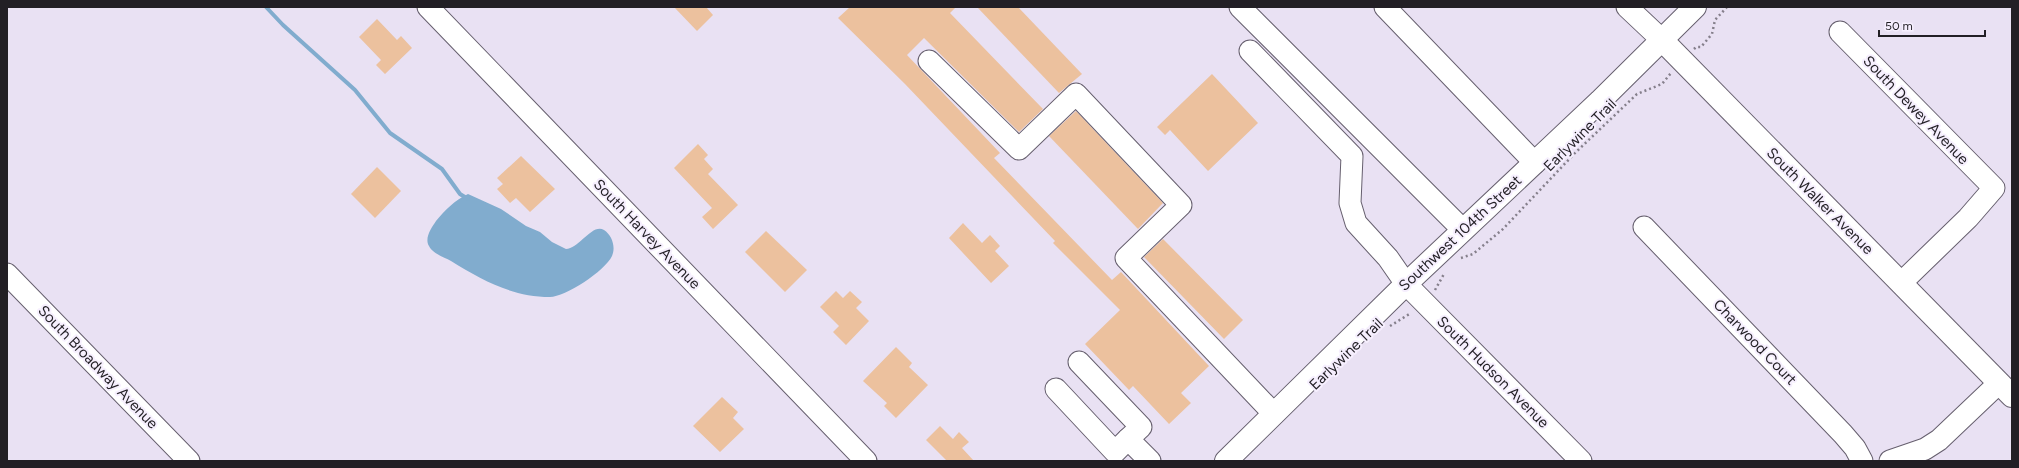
<svg xmlns="http://www.w3.org/2000/svg" width="2019" height="468" font-family="Figtree,sans-serif">
<style>
.water{fill:#81acce}
.lines{fill:none;stroke-linecap:round;stroke-linejoin:round}
.stream{stroke:#81acce;stroke-width:4}
.building{fill:#ecc19e}
.minor-casing{stroke:#665f6e;stroke-width:23}
.major-casing{stroke:#665f6e;stroke-width:24}
.path{stroke:#857f8b;stroke-width:2.5;stroke-dasharray:2 3;stroke-linecap:butt}
.minor{stroke:#fff;stroke-width:21}
.major{stroke:#fff;stroke-width:22}
.labels{text-anchor:middle;dominant-baseline:central;stroke-width:4;stroke-linejoin:round;paint-order:stroke}
.street-label{font-size:15px;fill:#221f25;stroke:#f6effe}
</style>
<rect width="100%" height="100%" fill="#e9e1f3"/>
<!-- water -->
<path class="water" d="M468,194L501,209L526,226L540,232L552,242L566,249C579,249 592,223 604,230C612,235 616,247 612,256C605,271 565,297 550,297C512,297 482,280 451,261C444,257 433,254 429,246C424,238 432,227 436,221C445,210 455,200 468,194Z"/>
<g class="lines">
<!-- stream -->
<polyline class="stream" points="266,7 283,25 355,90 390,133 442,169 460,194 468,199"/>
</g>
<!-- building -->
<g class="building">
<polygon points="674,7 706,7 713,15 697,31"/>
<polygon points="850,7 956,7 950,13 1043,109 1019,132 924,38 907,55 1000,153 994,158 1112,280 1121,272 1209,366 1181,393 1191,403 1169,424 1133,386 1129,390 1085,344 1120,310 1053,243 1055,241 905,84 838,18"/>
<polygon points="977,7 1018,7 1082,74 1059,93"/>
<polygon points="377,19 397,40 401,36 412,48 385,74 376,65 381,60 359,37"/>
<polygon points="1212,74 1258,123 1208,171 1170,130 1165,135 1157,127"/>
<polygon points="1076,111 1163,203 1138,229 1049,136"/>
<polygon points="698,144 708,155 704,159 713,169 708,174 738,205 713,229 702,217 712,208 674,168"/>
<polygon points="521,156 555,189 530,212 516,198 510,203 497,189 503,184 497,178"/>
<polygon points="377,167 401,191 375,218 351,194"/>
<polygon points="963,223 982,243 990,235 1000,246 995,251 1009,266 991,283 949,238"/>
<polygon points="766,231 807,270 785,292 745,252"/>
<polygon points="1163,239 1243,320 1224,339 1144,257"/>
<polygon points="836,291 843,298 850,291 862,302 856,308 869,321 846,345 833,332 839,326 820,307"/>
<polygon points="896,347 912,363 909,367 928,385 896,418 884,406 887,403 863,381"/>
<polygon points="722,397 738,412 733,418 744,429 720,452 693,426"/>
<polygon points="940,426 953,439 959,432 969,442 962,448 974,461 947,461 926,440"/>
</g>
<g class="lines">
<defs>
<g id="minor">
<polyline points="428,7 866,461"/>
<polyline points="1240,7 1463,230"/>
<polyline points="1385,7 1535,163"/>
<polyline points="1627,7 1662,40"/>
<polyline points="1840,32 1994,188 1968,218 1901,283"/>
<polyline points="1250,51 1352,156 1350,203 1356,223 1388,258 1406,284 1581,461"/>
<polyline points="929,61 1019,149 1076,94 1181,205 1126,258 1274,414"/>
<polyline points="1644,227 1843,434 1855,448 1862,461"/>
<polyline points="7,274 189,461"/>
<polyline points="1079,362 1141,427 1128,439"/>
<polyline points="1056,389 1115,452 1128,439 1150,461"/>
<polyline points="1890,461 1925,449 1939,440 1999,383"/>
</g>
<g id="major">
<polyline points="1662,40 2012,396"/>
<polyline points="1226,461 1406,284 1600,101 1695,7"/>
</g>
</defs>
<!-- minor casing -->
<use href="#minor" class="minor-casing"/>
<!-- major casing -->
<use href="#major" class="major-casing"/>
<!-- path -->
<g class="path">
<polyline points="1694,49 1696,47 1701,47 1712,34 1715,20 1727,7"/>
<polyline points="1461,258 1473,254 1503,229 1575,153 1637,94 1662,84 1671,73"/>
<polyline points="1435,290 1444,274"/>
<polyline points="1390,326 1411,313"/>
</g>
<!-- minor -->
<use href="#minor" class="minor"/>
<!-- major -->
<use href="#major" class="major"/>
</g>
<g class="labels">
<!-- street labels -->
<g class="street-label">
<text transform="translate(1916 110) rotate(46)">South Dewey Avenue</text>
<text transform="translate(1580 135) rotate(-45)">Earlywine Trail</text>
<text transform="translate(1820 201) rotate(45)">South Walker Avenue</text>
<text transform="translate(1460 233) rotate(-43)">Southwest 104th Street</text>
<text transform="translate(647 234) rotate(46)">South Harvey Avenue</text>
<text transform="translate(1755 342) rotate(46)">Charwood Court</text>
<text transform="translate(1346 354) rotate(-44)">Earlywine Trail</text>
<text transform="translate(98 367) rotate(46)">South Broadway Avenue</text>
<text transform="translate(1493 372) rotate(45)">South Hudson Avenue</text>
</g>
</g>
<!-- border -->
<rect width="2019" height="468" fill="none" stroke="#221f25" stroke-width="16"/>
<!-- scale -->
<path d="M1879 30v6h106v-6" fill="none" stroke="#221f25" stroke-width="2"/>
<text x="1885" y="30" font-size="12" fill="#221f25" stroke="#f6effe" stroke-width="3" paint-order="stroke">50 m</text>
</svg>
